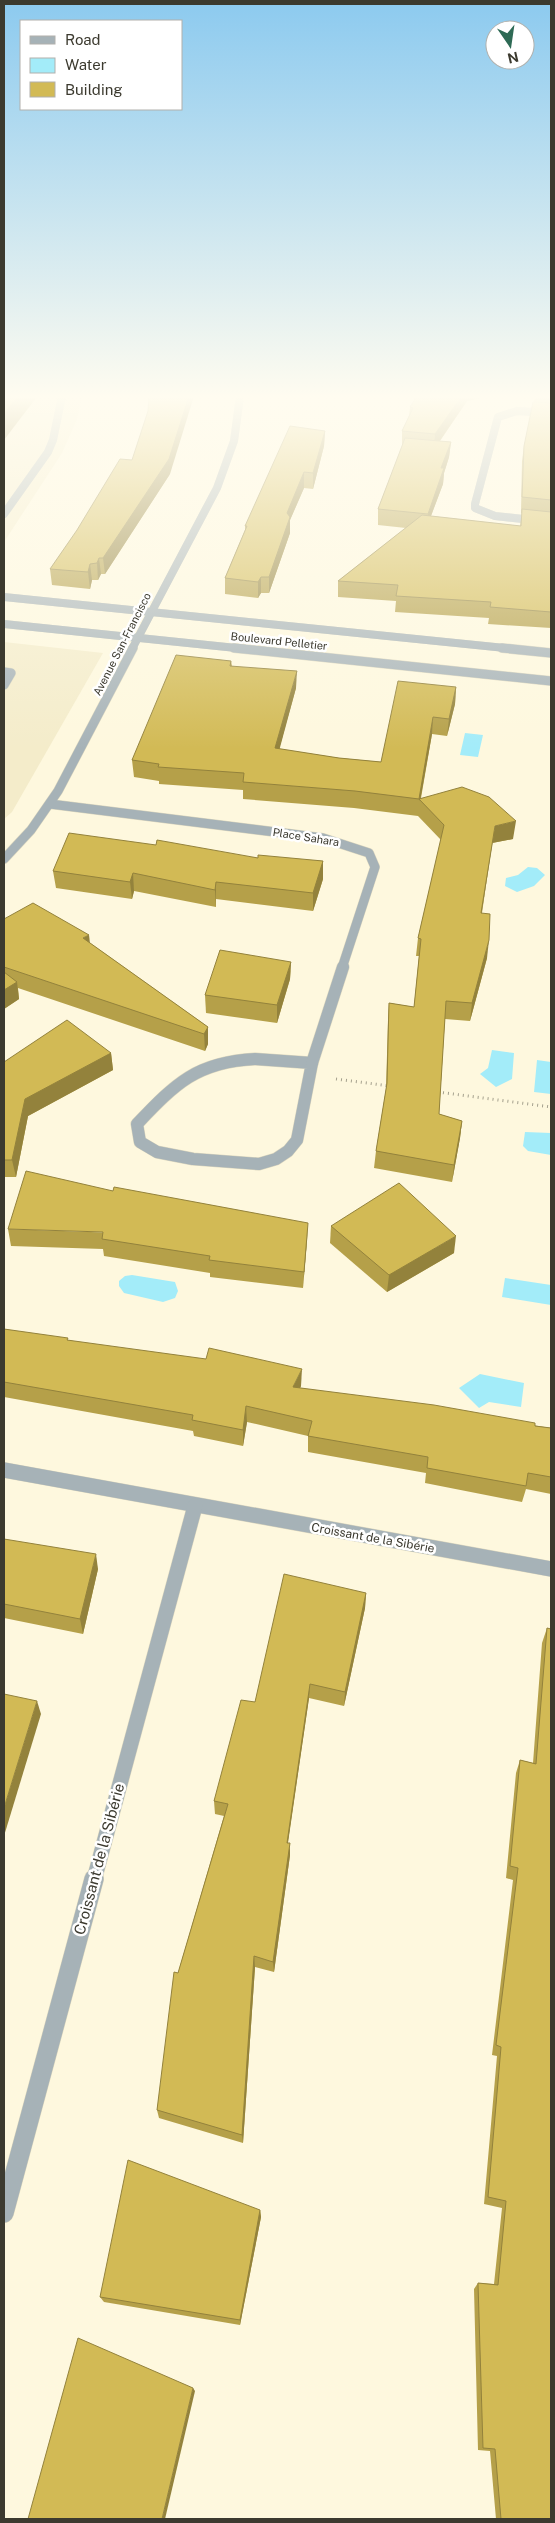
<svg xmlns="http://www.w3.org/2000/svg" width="555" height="2523" font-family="'Public Sans',sans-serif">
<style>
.built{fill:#f4ecca}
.water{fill:#a3ecf9}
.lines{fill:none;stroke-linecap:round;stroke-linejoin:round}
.service-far1-casing{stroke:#dbd6be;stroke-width:8}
.service-casing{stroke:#dbd6be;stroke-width:10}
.minor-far4-casing{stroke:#dbd6be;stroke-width:8}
.minor-far3-casing{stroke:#dbd6be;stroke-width:10}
.minor-far2-casing{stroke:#dbd6be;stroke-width:13}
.minor-far1-casing{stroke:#dbd6be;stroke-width:16}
.minor-casing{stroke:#dbd6be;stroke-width:20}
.tertiary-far1-casing{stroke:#dbd6be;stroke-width:8}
.tertiary-casing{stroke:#dbd6be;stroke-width:10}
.path{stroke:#a4a08d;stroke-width:3;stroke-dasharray:1 4;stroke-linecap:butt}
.service-far1{stroke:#a6b2b7;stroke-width:8}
.service{stroke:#a6b2b7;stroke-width:9}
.minor-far4{stroke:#a6b2b7;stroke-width:8}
.minor-far3{stroke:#a6b2b7;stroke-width:9}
.minor-far2{stroke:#a6b2b7;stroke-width:12}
.minor-far1{stroke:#a6b2b7;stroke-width:15}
.minor{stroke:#a6b2b7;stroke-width:19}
.tertiary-far1{stroke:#a6b2b7;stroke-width:8}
.tertiary{stroke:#a6b2b7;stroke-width:9}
.wall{fill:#b5a049}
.shaded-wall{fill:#93823c}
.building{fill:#d2ba55;stroke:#93823c}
.labels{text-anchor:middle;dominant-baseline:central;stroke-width:5;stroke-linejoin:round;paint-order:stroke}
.far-street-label{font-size:11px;fill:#3c3a2f;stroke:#fff}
.street-label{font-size:12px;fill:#3c3a2f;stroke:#fff}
.near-street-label{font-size:15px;fill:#3c3a2f;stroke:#fff}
</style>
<rect width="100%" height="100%" fill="#fef8de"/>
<!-- built -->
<g class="built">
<polygon points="4,396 82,396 77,419 62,453 4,542"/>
<polygon points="4,642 103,653 12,812 4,819"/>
</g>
<!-- water -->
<g class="water">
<polygon points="465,733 483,735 478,757 460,755"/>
<polygon points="528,867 537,868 545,875 534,886 517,892 505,886 506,878 518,875"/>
<polygon points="492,1050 514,1053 512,1079 496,1087 480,1074 488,1068"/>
<polygon points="537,1060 551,1062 551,1094 534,1092"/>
<polygon points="525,1132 551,1133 551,1155 528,1151 523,1146"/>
<polygon points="132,1275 175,1282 178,1291 175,1298 163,1302 124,1293 119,1286 119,1281 125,1276"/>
<polygon points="505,1278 551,1285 551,1305 502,1297"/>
<polygon points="480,1374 524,1383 521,1407 489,1402 479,1408 459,1388"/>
</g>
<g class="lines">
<defs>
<polyline id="service-far1" points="4,514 48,452 53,440 62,396"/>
<polyline id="service" points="4,672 11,673 4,685"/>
<polyline id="minor-far4" points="551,413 517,411 498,417 475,504 475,508 495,516 551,522"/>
<polyline id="minor-far3" points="50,804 323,838 369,853 375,867 342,968"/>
<g id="minor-far2">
<path d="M255,1059L312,1063L297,1140L288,1151L276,1159L259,1164L193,1159L157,1152L140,1142L137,1124C176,1083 197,1062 255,1059Z"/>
<polyline points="312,1063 343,967"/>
</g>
<g id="minor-far1">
<polyline points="4,1470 551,1569"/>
<polyline points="94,1880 195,1506"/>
</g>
<polyline id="minor" points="4,2213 94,1879"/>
<g id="tertiary-far1">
<polyline points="4,597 514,649"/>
<polyline points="4,624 246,649"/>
<polyline points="132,649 217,488 234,441 240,396"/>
</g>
<g id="tertiary">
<polyline points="234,648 551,681"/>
<polyline points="502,648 551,653"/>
<polyline points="4,859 31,830 58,791 133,648"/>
</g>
</defs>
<!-- service-far1 casing -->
<use href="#service-far1" class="service-far1-casing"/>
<!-- service casing -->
<use href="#service" class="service-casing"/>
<!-- minor-far4 casing -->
<use href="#minor-far4" class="minor-far4-casing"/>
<!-- minor-far3 casing -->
<use href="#minor-far3" class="minor-far3-casing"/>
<!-- minor-far2 casing -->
<use href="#minor-far2" class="minor-far2-casing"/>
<!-- minor-far1 casing -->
<use href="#minor-far1" class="minor-far1-casing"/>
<!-- minor casing -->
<use href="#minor" class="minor-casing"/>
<!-- tertiary-far1 casing -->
<use href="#tertiary-far1" class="tertiary-far1-casing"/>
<!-- tertiary casing -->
<use href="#tertiary" class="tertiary-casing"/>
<!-- path -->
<g class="path">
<polyline points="336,1079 390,1086"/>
<polyline points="438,1092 551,1107"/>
</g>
<!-- service-far1 -->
<use href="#service-far1" class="service-far1"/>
<!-- service -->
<use href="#service" class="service"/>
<!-- minor-far4 -->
<use href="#minor-far4" class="minor-far4"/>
<!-- minor-far3 -->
<use href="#minor-far3" class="minor-far3"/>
<!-- minor-far2 -->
<use href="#minor-far2" class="minor-far2"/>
<!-- minor-far1 -->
<use href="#minor-far1" class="minor-far1"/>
<!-- minor -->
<use href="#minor" class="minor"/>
<!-- tertiary-far1 -->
<use href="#tertiary-far1" class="tertiary-far1"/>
<!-- tertiary -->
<use href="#tertiary" class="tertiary"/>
</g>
<!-- wall -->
<g class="wall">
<polygon points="417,396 490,396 467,401 440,441 451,442 449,457 444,473 443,484 431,516 520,526 522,513 521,513 522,461 524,446 535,397 507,396 551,396 551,628 488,624 489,618 395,612 396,601 338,597 338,581 406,528 378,525 378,509 402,446 402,431 409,416 410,407"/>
<polygon points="325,431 324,446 313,489 304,488 290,520 290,533 269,593 261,593 258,598 225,594 225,578 245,530 245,526"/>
<polygon points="170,474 105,574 101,574 98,580 92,580 90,589 52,585 50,569"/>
<polygon points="231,661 232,666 296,688 279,749 339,758 381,762 456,687 455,704 447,736 432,734 421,798 513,839 492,843 482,913 487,958 470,1021 445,1019 439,1114 462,1121 460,1138 452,1182 374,1168 376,1151 386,1089 388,1020 389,1003 414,1007 419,956 416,956 418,938 441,840 418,816 354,808 243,799 243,790 159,784 159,781 134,777 132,760"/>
<polygon points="156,845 258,858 323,861 323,879 313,911 216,899 216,907 134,891 132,899 56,888 53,871"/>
<polygon points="4,919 90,943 208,1027 208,1044 205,1051 18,988 19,999 4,1009"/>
<polygon points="291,962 290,979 277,1023 206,1013 205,995"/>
<polygon points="111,1053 113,1070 28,1116 16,1177 4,1177 4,1062"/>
<polygon points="331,1226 454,1253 387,1292 330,1243"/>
<polygon points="8,1229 307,1240 303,1288 210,1277 210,1273 104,1256 103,1249 11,1246"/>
<polygon points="4,1329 68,1340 301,1386 300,1388 551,1428 551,1494 526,1489 522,1502 425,1483 426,1473 308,1452 308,1436 247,1422 243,1446 194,1436 193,1431 4,1397"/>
<polygon points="4,1539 98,1569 83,1634 4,1618"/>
<polygon points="366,1593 365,1608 344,1706 309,1698 288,1843 290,1855 274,1972 255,1967 243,2143 159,2118 157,2110 178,1973 224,1816 215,1814 214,1801 255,1702"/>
<polygon points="547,1628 551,2519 496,2519 490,2451 478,2450 474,2289 478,2283 494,2284 502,2208 484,2204 497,2056 492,2055 513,1880 506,1878 516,1773 520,1760 533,1763 542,1643"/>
<polygon points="260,2210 261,2217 240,2325 104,2302 100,2297"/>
</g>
<!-- shaded-wall -->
<g class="shaded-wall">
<polygon points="18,396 36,396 36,398 4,440 4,414"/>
<polygon points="189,396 194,396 170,474 105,574 103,558"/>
<polygon points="462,396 490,396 467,401 434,449 435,434"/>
<polygon points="325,431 324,446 313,489 313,473"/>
<polygon points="451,442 449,457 444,473 443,484 426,529 428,514 441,468"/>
<polygon points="304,472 304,488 290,520 290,533 269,593 269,577 287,513"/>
<polygon points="99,558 101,574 98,580 97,563"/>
<polygon points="90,564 92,580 90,589 88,572"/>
<polygon points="261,577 261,593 258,598 258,582"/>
<polygon points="297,671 296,688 275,766 275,748"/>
<polygon points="456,687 455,704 447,736 449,719"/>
<polygon points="433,717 432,734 420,801 419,799"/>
<polygon points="516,821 513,839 492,843 479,930 495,826"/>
<polygon points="323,861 323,879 313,911 313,893"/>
<polygon points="133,873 134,891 132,899 130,882"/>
<polygon points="216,882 216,907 215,890"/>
<polygon points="89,935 91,952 83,938"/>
<polygon points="489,940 487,958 470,1021 472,1003"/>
<polygon points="291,962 290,979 277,1023 277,1005"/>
<polygon points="17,982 19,999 4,1009 4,990"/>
<polygon points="208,1027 208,1044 205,1051 204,1034"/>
<polygon points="111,1053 113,1070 28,1116 16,1177 12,1160 25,1099"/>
<polygon points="462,1121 460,1138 452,1182 454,1165"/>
<polygon points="308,1223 307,1240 303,1288 304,1272"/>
<polygon points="456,1236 454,1253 387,1292 389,1275"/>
<polygon points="302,1369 301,1386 293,1403 293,1387"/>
<polygon points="246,1406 247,1422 243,1446 243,1430"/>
<polygon points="96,1554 98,1569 83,1634 80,1619"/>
<polygon points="366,1593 365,1608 344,1706 345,1692"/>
<polygon points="310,1684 309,1698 286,1855 287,1843"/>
<polygon points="37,1701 41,1714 4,1836 4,1808"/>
<polygon points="290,1843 290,1855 274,1972 273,1962"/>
<polygon points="254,1956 255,1967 243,2143 242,2135"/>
<polygon points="260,2210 261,2217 240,2325 240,2320"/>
<polygon points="193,2388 195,2391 165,2519 162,2519"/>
</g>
<!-- building -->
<g class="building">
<polygon points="4,396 18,396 4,414"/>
<polygon points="149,396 189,396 169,459 103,558 99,558 97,563 90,564 88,572 50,569 77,530 120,459 132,460 148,411"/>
<polygon points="417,396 462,396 435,434 402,431 413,408 410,407"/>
<polygon points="533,402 551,403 551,500 522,497 524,446"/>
<polygon points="290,426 325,431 313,473 304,472 287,513 290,517 269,577 261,577 258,582 225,578 247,526 245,526"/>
<polygon points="405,438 451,442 441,468 444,468 428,514 378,509"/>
<polygon points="522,509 551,512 551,612 490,607 491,602 396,596 398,585 338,581 422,515 521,526"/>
<polygon points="176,655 231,661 230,666 297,671 275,748 339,758 381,762 398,681 456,687 449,719 433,717 419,799 462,787 489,797 516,821 495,826 481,913 490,914 489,940 472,1003 446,1001 439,1114 462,1121 454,1165 376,1151 387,1083 389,1003 414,1007 421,939 418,938 444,825 419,799 355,791 243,782 244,773 158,767 159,764 132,760"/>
<polygon points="69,833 156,845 157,840 258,858 258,855 323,861 313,893 216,882 215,890 133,873 130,882 53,871"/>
<polygon points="33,903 89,935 83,938 208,1027 204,1034 4,967 4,919"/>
<polygon points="220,950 291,962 277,1005 205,995"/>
<polygon points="4,972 17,982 4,990"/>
<polygon points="67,1020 111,1053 25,1099 12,1160 4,1160 4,1062"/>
<polygon points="26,1171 113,1191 114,1187 308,1223 304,1272 209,1260 210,1256 102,1239 103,1232 8,1229"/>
<polygon points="399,1183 456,1236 389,1275 331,1226"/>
<polygon points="4,1329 68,1338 67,1340 206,1359 209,1348 302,1369 293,1387 434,1405 535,1423 535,1426 551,1428 551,1477 528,1473 526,1486 427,1468 428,1457 308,1436 312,1421 246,1406 243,1430 192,1420 193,1415 4,1382"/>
<polygon points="4,1539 96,1554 80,1619 4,1604"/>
<polygon points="284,1574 366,1593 345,1692 310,1684 287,1843 290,1843 273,1962 254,1956 242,2135 157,2110 174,1972 178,1973 228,1804 214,1801 241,1700 255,1702"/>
<polygon points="547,1628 551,1629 551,2519 501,2519 495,2449 483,2448 478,2283 498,2285 506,2201 488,2197 501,2047 496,2045 518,1868 510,1866 520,1760 536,1764"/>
<polygon points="4,1694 37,1701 4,1808"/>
<polygon points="128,2160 260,2210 240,2320 100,2297"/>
<polygon points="78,2338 193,2388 162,2519 28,2519"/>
</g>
<!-- sky -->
<linearGradient id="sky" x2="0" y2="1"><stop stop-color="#8ccaef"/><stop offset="0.53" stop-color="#fffcf0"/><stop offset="1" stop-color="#fffcf0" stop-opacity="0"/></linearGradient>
<rect width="555" height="749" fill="url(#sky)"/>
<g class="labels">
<!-- far-street labels -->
<g class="far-street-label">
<text transform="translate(279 641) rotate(6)">Boulevard Pelletier</text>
<text transform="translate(122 644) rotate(-63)">Avenue San-Francisco</text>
<text transform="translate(306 837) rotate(9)">Place Sahara</text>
</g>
<!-- street labels -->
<g class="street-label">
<text transform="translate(373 1538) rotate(10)">Croissant de la Sibérie</text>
</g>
<!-- near-street labels -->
<g class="near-street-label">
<text transform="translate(99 1859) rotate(-75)">Croissant de la Sibérie</text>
</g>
</g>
<!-- border -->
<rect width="555" height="2523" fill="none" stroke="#3c3a2f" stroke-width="10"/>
<!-- legend -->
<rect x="20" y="20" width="162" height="90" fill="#ffffff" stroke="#b1b0ac"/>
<rect x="30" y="36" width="25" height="8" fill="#a6b2b7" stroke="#b1b0ac"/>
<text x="65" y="45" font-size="15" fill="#3c3a2f">Road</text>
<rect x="30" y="58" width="25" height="15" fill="#a3ecf9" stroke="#b1b0ac"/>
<text x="65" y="70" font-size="15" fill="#3c3a2f">Water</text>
<rect x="30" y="82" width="25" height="15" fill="#d2ba55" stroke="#b1b0ac"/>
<text x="65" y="95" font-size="15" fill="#3c3a2f">Building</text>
<!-- north arrow -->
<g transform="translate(510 45) rotate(167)"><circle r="24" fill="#ffffff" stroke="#b1b0ac"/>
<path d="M0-4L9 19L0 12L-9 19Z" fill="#2e6a55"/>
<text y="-8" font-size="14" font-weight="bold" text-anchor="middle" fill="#3c3a2f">N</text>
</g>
</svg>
